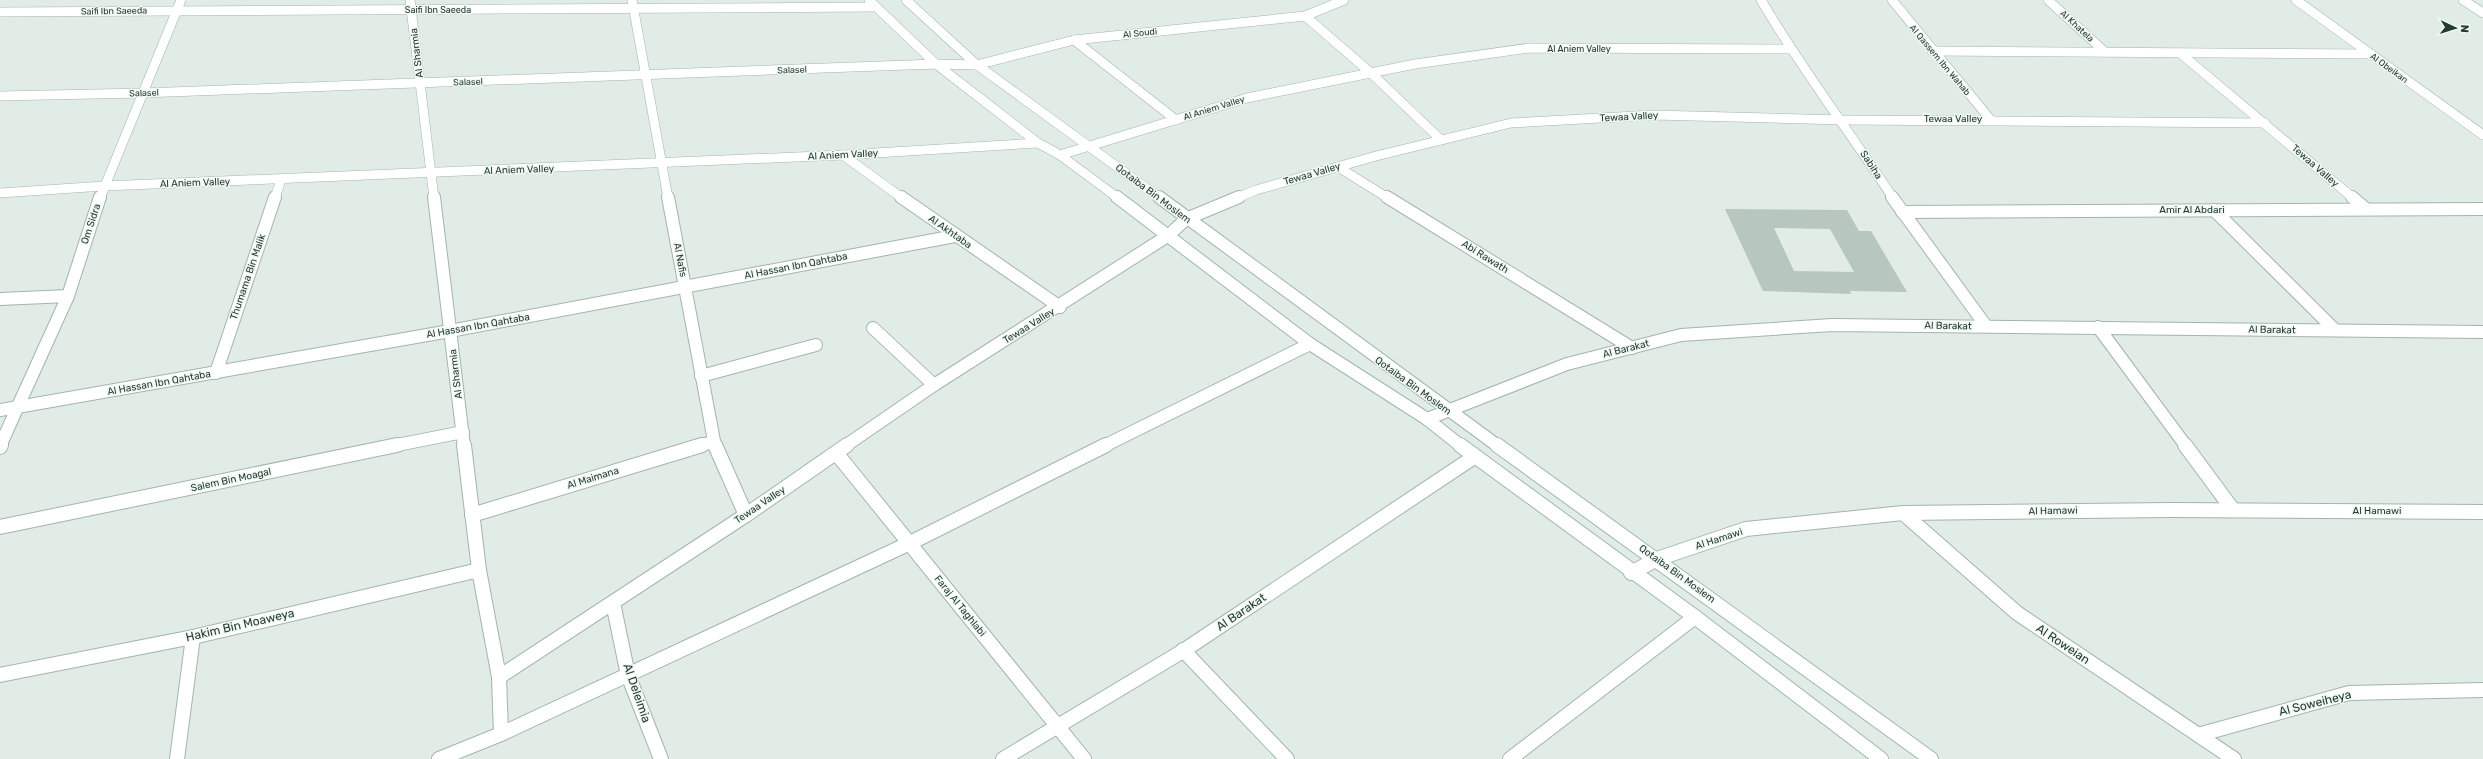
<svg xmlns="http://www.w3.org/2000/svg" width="2483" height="759" font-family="Rubik,sans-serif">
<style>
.building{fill:#b7c6be;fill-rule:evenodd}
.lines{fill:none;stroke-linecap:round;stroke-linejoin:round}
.street-far2-casing{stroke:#a4b4ac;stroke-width:10}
.street-far1-casing{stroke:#a4b4ac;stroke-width:14}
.street-casing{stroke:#a4b4ac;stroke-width:16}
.secondary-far2-casing{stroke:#a0b7ac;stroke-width:10}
.secondary-far1-casing{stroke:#a0b7ac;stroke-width:14}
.secondary-casing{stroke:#a0b7ac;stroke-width:16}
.street-far2{stroke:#fff;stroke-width:9}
.street-far1{stroke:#fff;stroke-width:12}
.street{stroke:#fff;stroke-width:14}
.secondary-far2{stroke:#fff;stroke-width:9}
.secondary-far1{stroke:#fff;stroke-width:12}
.secondary{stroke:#fff;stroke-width:14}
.labels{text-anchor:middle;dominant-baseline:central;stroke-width:3;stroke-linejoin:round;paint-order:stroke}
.far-street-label{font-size:9px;fill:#223c32;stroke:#f2f8f4}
.street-label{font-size:10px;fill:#223c32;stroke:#f2f8f4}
.near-street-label{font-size:12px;fill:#223c32;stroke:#f2f8f4}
</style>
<rect width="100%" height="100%" fill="#e1ece6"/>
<!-- building -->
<path class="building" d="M1725,209L1847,210L1859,231H1871L1907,292L1850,291L1851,294L1763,291ZM1774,228L1830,229L1854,272L1794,271Z"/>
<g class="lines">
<defs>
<g id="street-far2">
<polyline points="410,0 434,198"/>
<polyline points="632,0 668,198"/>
<path d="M1761,0C1801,68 1849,131 1893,198"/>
<polyline points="1892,0 1990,119"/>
<polyline points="2048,0 2105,52"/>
<polyline points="2296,0 2483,135"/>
<polyline points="2463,0 2483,13"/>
<polyline points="0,12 876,7"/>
<polyline points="1305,16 1371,73 1441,140"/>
<polyline points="1074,40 1176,120"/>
<polyline points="1932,51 2371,54"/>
<polyline points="2180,53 2353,198"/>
<polyline points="0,96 143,93 936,64 977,65 1074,40 1305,16 1344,0"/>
<polyline points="843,155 902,198"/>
<polyline points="1060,155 1247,98 1415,64 1529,48 1790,49"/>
<polyline points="1338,167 1388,198"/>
<polyline points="0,193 104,186 843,155 1038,143"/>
<polyline points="100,198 181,0"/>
<polyline points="275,198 281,180"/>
<polyline points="1237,198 1256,190 1376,156 1511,123 1654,115 1842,120 2265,123"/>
</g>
<g id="street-far1">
<polyline points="434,197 464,446"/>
<polyline points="668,197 715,446"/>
<polyline points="901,197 1060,307"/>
<polyline points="1387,197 1632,348"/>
<polyline points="1892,197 1986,326"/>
<polyline points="2352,197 2366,209"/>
<polyline points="2214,210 2335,330"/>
<polyline points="1902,212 2483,209"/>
<polyline points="0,299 68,296"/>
<polyline points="2098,327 2186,446"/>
<polyline points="873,328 934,385"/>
<polyline points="216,373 275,197"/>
<polyline points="701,376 816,345"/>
<polyline points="0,410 450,331 955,236"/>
<polyline points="1427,419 1567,364 1681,335 1832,325 2483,332"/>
<polyline points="0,446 68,296 100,197"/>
<polyline points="392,446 463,432"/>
<polyline points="698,446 713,442"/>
<polyline points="845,446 934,385 1169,235 1186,219 1239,197"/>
<polyline points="1104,446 1310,344"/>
</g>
<g id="street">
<polyline points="715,445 746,515"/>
<polyline points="2185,445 2233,510"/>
<polyline points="0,447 1,445"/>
<polyline points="837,454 1084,759"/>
<polyline points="1903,513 2017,613 2234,759"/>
<polyline points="472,515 702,445"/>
<polyline points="0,527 397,445"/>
<polyline points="1631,573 1657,559 1746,529 1903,513 2172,510 2483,512"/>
<polyline points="613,603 628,675 661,759"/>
<polyline points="1183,650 1287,759"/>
<polyline points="0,675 193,637 479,570"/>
<polyline points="499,677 746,515 847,445"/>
<polyline points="501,734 910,543 1106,445"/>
<polyline points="2198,735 2349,693 2483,690"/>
<polyline points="177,759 193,637"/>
<polyline points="439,759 501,734 499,677 479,570 464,445"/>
<polyline points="1003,759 1183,651 1474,457"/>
<polyline points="1510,759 1695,617"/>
</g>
<g id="secondary-far2">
<polyline points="869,0 936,64 1038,143 1060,155 1118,198"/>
<polyline points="906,0 977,65 1160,198"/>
</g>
<g id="secondary-far1">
<polyline points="1117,197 1310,344 1427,419 1461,446"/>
<polyline points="1159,197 1498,446"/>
</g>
<g id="secondary">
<polyline points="1460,445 1695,617 1881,759"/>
<polyline points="1497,445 1931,759"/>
</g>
</defs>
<!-- street-far2 casing -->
<use href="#street-far2" class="street-far2-casing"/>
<!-- street-far1 casing -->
<use href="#street-far1" class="street-far1-casing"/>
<!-- street casing -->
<use href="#street" class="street-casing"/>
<!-- secondary-far2 casing -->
<use href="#secondary-far2" class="secondary-far2-casing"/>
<!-- secondary-far1 casing -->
<use href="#secondary-far1" class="secondary-far1-casing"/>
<!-- secondary casing -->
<use href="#secondary" class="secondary-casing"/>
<!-- street-far2 -->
<use href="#street-far2" class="street-far2"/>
<!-- street-far1 -->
<use href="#street-far1" class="street-far1"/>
<!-- street -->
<use href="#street" class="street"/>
<!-- secondary-far2 -->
<use href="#secondary-far2" class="secondary-far2"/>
<!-- secondary-far1 -->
<use href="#secondary-far1" class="secondary-far1"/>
<!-- secondary -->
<use href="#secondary" class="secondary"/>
</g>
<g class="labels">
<!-- far-street labels -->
<g class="far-street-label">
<text x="438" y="10">Saifi Ibn Saeeda</text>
<text transform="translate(114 11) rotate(-1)">Saifi Ibn Saeeda</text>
<text transform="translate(2077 26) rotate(43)">Al Khatela</text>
<text transform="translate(1140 33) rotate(-6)">Al Soudi</text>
<text x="1579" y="49">Al Aniem Valley</text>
<text transform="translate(1940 60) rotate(50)">Al Qassem Ibn Wahab</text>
<text transform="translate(2389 68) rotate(36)">Al Obeikan</text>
<text transform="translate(792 70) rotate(-2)">Salasel</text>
<text transform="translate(468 82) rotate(-2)">Salasel</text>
<text transform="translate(144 93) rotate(-2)">Salasel</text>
<text transform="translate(1214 108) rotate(-17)">Al Aniem Valley</text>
</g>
<!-- street labels -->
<g class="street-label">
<text transform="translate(417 53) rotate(-97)">Al Sharmia</text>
<text transform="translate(1629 117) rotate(-3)">Tewaa Valley</text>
<text x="1953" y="119">Tewaa Valley</text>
<text transform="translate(843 155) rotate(-3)">Al Aniem Valley</text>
<text transform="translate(1871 165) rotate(57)">Sabiha</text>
<text transform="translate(2315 166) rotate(41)">Tewaa Valley</text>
<text transform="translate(519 170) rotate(-2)">Al Aniem Valley</text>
<text transform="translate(1312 174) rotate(-16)">Tewaa Valley</text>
<text transform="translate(195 183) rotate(-2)">Al Aniem Valley</text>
<text transform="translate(1153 194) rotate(37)">Qotaiba Bin Moslem</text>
<text x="2192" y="210">Amir Al Abdari</text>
<text transform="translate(91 224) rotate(-72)">Om Sidra</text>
<text transform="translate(950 232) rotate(35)">Al Akhtaba</text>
<text transform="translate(1485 257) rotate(32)">Abi Rawath</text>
<text transform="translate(680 260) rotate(79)">Al Nafis</text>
<text transform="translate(796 266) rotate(-11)">Al Hassan Ibn Qahtaba</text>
<text transform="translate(248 277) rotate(-71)">Thumama Bin Malik</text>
<text transform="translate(478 326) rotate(-10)">Al Hassan Ibn Qahtaba</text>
<text transform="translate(1029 326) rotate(-32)">Tewaa Valley</text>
<text transform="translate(1948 326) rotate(1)">Al Barakat</text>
<text transform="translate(2272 330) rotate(1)">Al Barakat</text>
<text transform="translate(1626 349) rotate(-14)">Al Barakat</text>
<text transform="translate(456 374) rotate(-97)">Al Sharmia</text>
<text transform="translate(159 383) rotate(-10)">Al Hassan Ibn Qahtaba</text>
<text transform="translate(1413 386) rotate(36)">Qotaiba Bin Moslem</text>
<text transform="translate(593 478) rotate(-17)">Al Maimana</text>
<text transform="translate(231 480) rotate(-12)">Salem Bin Moagal</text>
<text transform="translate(760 505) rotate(-34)">Tewaa Valley</text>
<text transform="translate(2053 511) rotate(-1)">Al Hamawi</text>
<text x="2377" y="511">Al Hamawi</text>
<text transform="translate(1719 539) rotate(-18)">Al Hamawi</text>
<text transform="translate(1677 574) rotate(36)">Qotaiba Bin Moslem</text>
<text transform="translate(960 606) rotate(51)">Faraj Al Taghlabi</text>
</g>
<!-- near-street labels -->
<g class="near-street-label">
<text transform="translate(1241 612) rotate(-34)">Al Barakat</text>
<text transform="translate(240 625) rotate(-13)">Hakim Bin Moaweya</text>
<text transform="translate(2063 644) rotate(34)">Al Roweian</text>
<text transform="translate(637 693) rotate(71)">Al Deleimia</text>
<text transform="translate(2315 703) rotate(-14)">Al Soweiheya</text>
</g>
</g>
<!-- north arrow -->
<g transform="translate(2455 28) rotate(94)" stroke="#f2f8f4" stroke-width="3" paint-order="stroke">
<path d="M0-3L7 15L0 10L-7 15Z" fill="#223c32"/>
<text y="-6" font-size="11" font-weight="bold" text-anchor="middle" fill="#223c32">N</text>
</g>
</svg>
